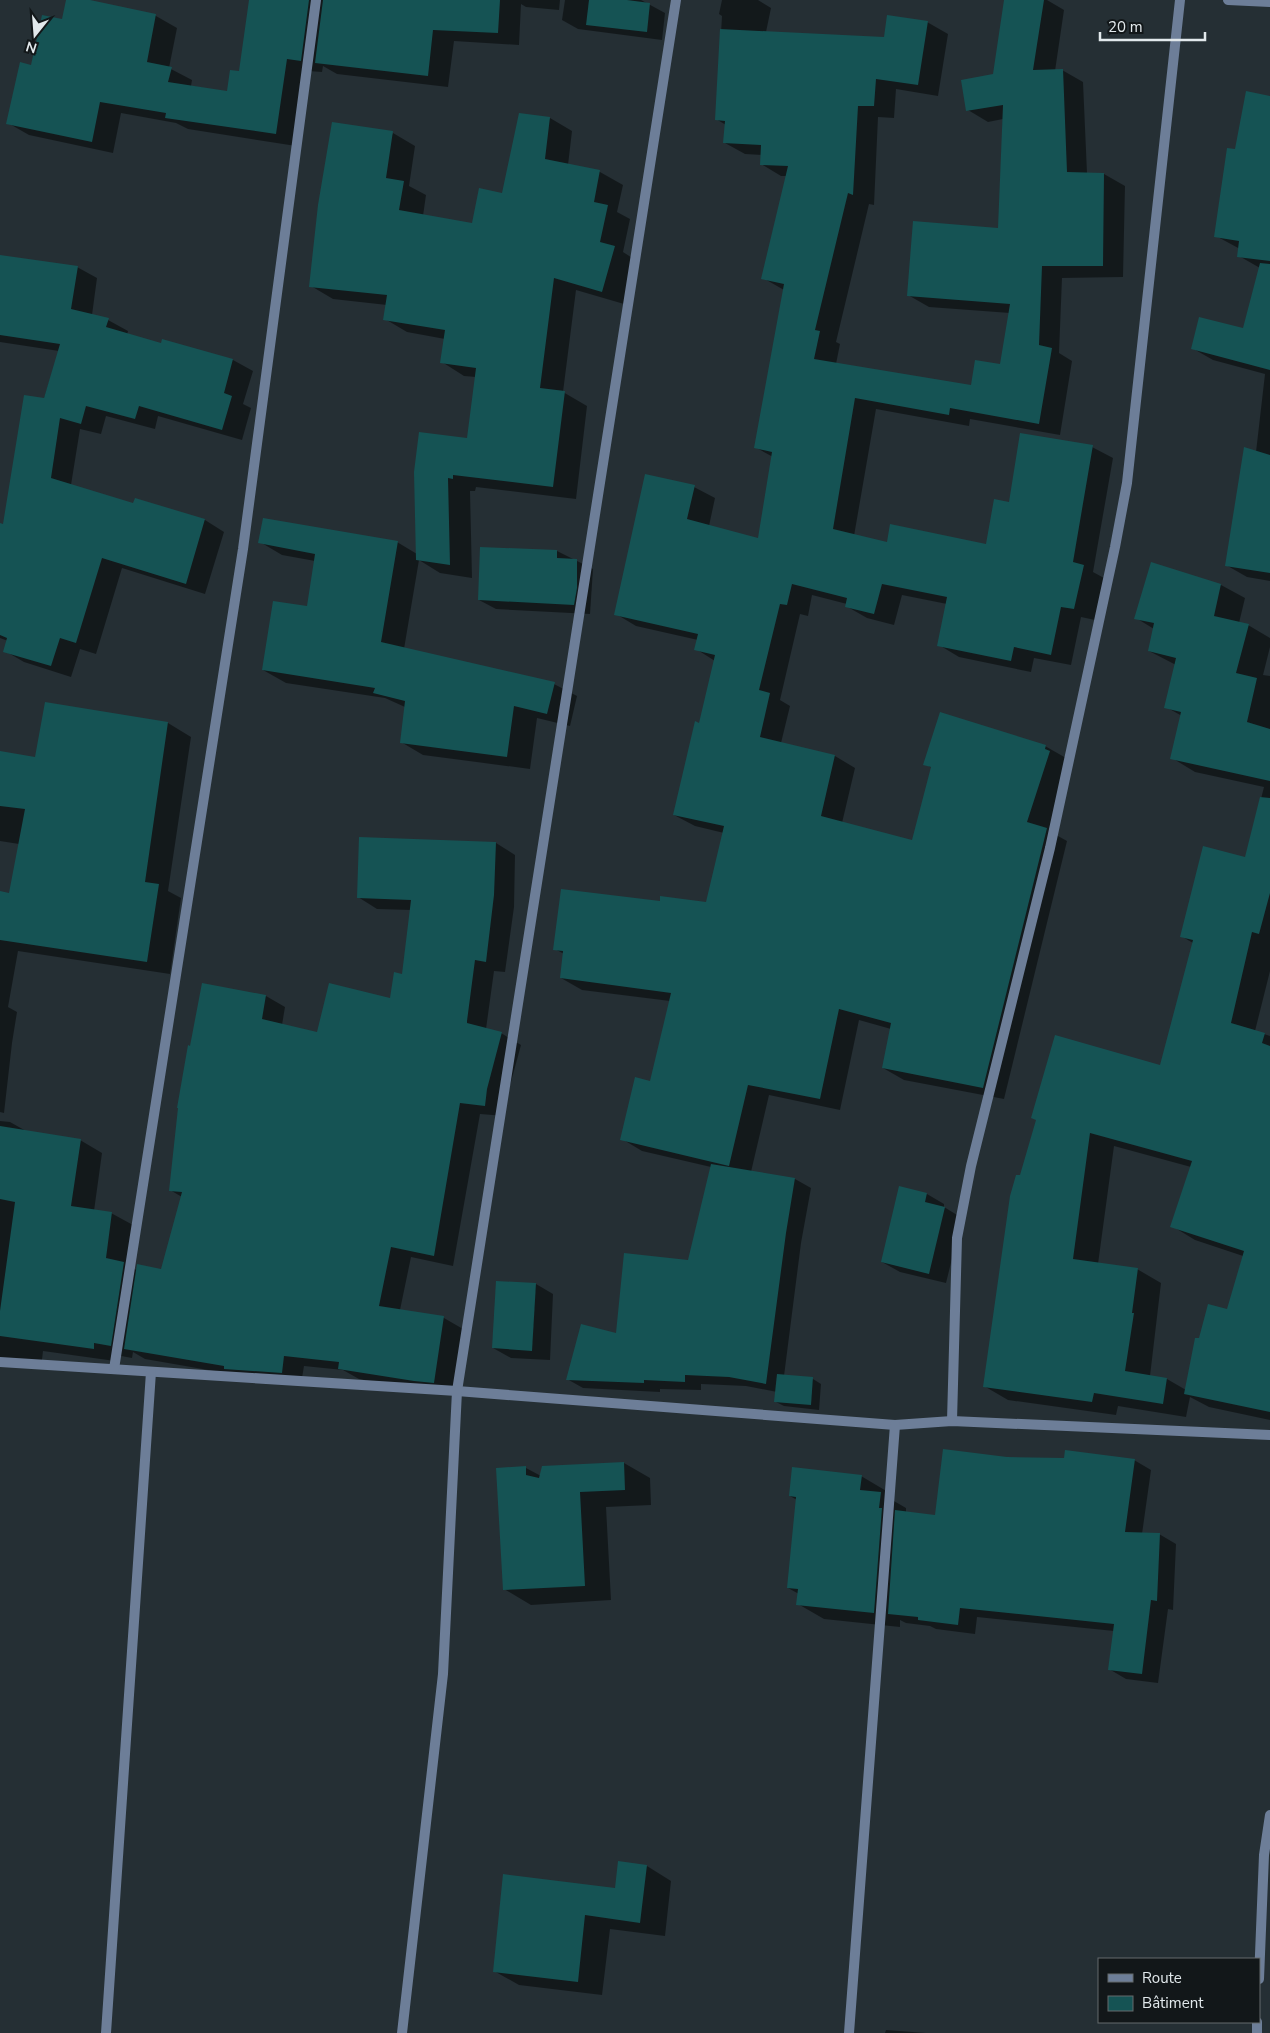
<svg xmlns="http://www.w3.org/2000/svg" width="1270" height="2033" font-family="'Nunito Sans',sans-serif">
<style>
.shadow{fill:#0007;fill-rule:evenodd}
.building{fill:#155354}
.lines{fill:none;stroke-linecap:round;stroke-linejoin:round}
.street{stroke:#6d7e98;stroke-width:10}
</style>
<rect width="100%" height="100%" fill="#252f34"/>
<!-- shadow -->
<g class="shadow">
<polygon points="67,0 84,0 156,16 177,28 169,68 192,80 191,86 228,92 240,73 251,0 560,0 559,10 526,7 521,4 519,45 454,41 448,87 337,74 323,66 322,72 308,71 296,146 188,129 176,123 121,113 113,153 29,135 8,123 32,66 71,55"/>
<polygon points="565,0 641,0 665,13 662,40 578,29 562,20"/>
<polygon points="722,0 758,0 771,8 766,32 885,38 927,22 948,34 938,96 896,89 894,118 878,117 874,205 869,204 836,342 840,344 836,364 972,387 1001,366 1010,313 929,307 908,295 999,229 1003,119 988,122 968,110 994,76 1006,0 1047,0 1064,10 1055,71 1062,70 1083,82 1087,173 1104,174 1125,186 1123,277 1062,278 1059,353 1072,361 1060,435 970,419 969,426 876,409 854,536 888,544 987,546 1010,504 1092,447 1113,458 1093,572 1104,578 1095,620 1081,617 1071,665 1034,658 1031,672 959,657 939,645 947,604 902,595 894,625 867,618 846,606 847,604 812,595 808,616 800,614 780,700 790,706 781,743 835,756 855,768 842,823 913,841 932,768 925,764 1045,746 1066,758 1049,831 1067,841 1004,1099 904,1080 883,1068 891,1029 859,1020 840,1110 769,1095 751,1172 795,1179 811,1188 801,1243 784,1376 813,1379 821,1384 819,1410 784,1406 776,1402 777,1392 746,1386 701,1384 701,1390 660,1389 660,1392 583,1388 567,1379 617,1334 689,1261 711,1167 642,1151 622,1139 651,1082 670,1001 582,990 561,978 564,954 555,949 661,903 707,904 724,833 695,826 674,815 700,724 715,661 696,649 698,640 636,626 616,614 694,487 715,498 709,526 759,540 773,457 755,447 784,290 763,278 787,176 781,176 761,164 762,155 745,154 725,143 726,125 716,119 722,16 719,14"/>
<polygon points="1270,97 1270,309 1260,268 1239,256 1240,249 1216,236 1236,150"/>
<polygon points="550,118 572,131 568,165 600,172 623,185 617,212 630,219 623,252 637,261 624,304 576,290 563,392 587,406 576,499 476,487 475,491 470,491 472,578 440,573 419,560 404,649 554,684 577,696 570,726 537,718 530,769 423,755 401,742 405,707 385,698 286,683 263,670 308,608 315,561 282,555 260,542 397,542 417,554 415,472 468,439 476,377 464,376 442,362 445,339 407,332 385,319 387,305 333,299 311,286 393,133 415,146 409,186 426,195 423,216 473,225 503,194"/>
<polygon points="0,256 77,267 97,278 92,315 108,320 128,331 127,335 162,345 163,341 233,360 253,371 243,404 251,408 242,440 158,416 155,429 106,416 101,434 80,429 71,485 134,504 136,499 205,520 224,532 205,594 122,568 96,654 80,649 71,677 24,662 5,651 8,641 0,638 0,525 4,526 59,351 0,342"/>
<polygon points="1270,339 1270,581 1247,577 1226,565 1256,452 1265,374 1213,360 1192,348"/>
<polygon points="557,551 593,569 590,614 496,609 479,600"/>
<path d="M1152,564L1221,585L1245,598L1239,623L1248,625L1270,638V647L1263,675L1270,676V971L1255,1031L1270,1036V1420L1209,1407L1190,1397L1186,1417L1118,1406L1116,1415L1008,1400L984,1386L1021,1177L1161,1066L1193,943L1181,936L1246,858L1264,787L1195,772L1172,758L1182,716L1166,707L1176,665L1149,651L1154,629L1136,618ZM1114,1146L1191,1167L1172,1226L1195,1240L1243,1256L1228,1310L1200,1340L1186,1390L1167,1379L1150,1376L1161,1283L1137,1269L1098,1264Z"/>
<polygon points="46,703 168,723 191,737 168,891 181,898 170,974 18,951 8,1007 17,1012 12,1043 4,1113 0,1112 0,892 10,894 19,844 0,841 0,753 36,758"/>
<polygon points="496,843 515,855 514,907 505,972 494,971 486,1029 501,1033 521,1045 506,1100 505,1116 480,1114 453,1266 411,1257 400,1310 444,1318 463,1329 453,1393 435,1392 359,1379 343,1370 304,1366 301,1384 237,1375 145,1359 133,1352 132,1358 116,1355 115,1361 43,1351 41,1368 0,1365 0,1121 10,1122 26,1131 80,1140 102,1153 94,1211 111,1213 133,1225 128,1265 138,1271 162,1270 182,1197 170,1190 191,1047 266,996 285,1007 282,1025 318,1034 391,1000 403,975 411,910 377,909 358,897"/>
<polygon points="900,1188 927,1194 944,1204 944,1207 962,1218 946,1283 900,1272 882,1262"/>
<polygon points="536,1284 553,1294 550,1360 511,1358 493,1348"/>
<polygon points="1007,1458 1134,1460 1151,1470 1142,1534 1159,1534 1176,1544 1173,1610 1168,1609 1158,1683 1126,1679 1109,1669 1114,1631 977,1617 975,1634 936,1629 930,1626 906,1623 900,1620 900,1627 824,1619 798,1604 799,1594 788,1588 797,1500 790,1496 861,1476 888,1492 887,1497 906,1508 906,1512 936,1516"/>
<polygon points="624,1463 650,1478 651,1505 606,1507 611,1600 531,1605 504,1589 526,1468 541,1476"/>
<polygon points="647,1866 671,1881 665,1936 610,1929 602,1995 519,1985 494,1971 616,1889"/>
<polygon points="886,2030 926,2033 885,2033"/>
</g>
<!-- building -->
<g class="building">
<polygon points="66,0 90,0 156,14 147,62 172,67 168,82 227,91 230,70 239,71 249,0 309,0 301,61 287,59 276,134 165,118 166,113 100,102 92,142 6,124 20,62 31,65 42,15 62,19"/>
<polygon points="323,0 500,0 498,33 433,30 428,76 315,63"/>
<polygon points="589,0 627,0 650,3 647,32 586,25"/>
<polygon points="1004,0 1044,0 1033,70 1063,69 1067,172 1104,173 1103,266 1042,266 1039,345 1052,348 1039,424 950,408 949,415 855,398 833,529 887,542 890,524 986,544 994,499 1009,502 1020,433 1093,445 1073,562 1084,565 1074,609 1061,607 1051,655 1014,647 1011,661 937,646 947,597 882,584 874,614 845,607 847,598 792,584 787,605 780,604 759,690 770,693 760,737 835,755 821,816 912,840 931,767 923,765 940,712 1046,745 1045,749 1050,751 1027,822 1047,828 983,1088 882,1068 891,1023 839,1009 820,1099 748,1085 729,1166 620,1140 635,1077 650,1081 671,993 560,978 563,951 553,950 561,889 660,901 660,896 706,902 724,826 673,815 695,721 699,723 715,655 694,650 698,634 614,615 645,474 695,485 687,519 758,538 772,452 754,448 784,284 761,279 788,166 760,165 761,145 723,143 725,121 715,120 720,29 884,37 887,15 928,21 918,85 876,79 874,106 858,106 853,195 848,193 815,330 820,331 814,359 971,385 975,360 1000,364 1010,304 907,296 913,221 998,228 1003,105 966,111 961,80 993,74"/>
<polygon points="1246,91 1270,96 1270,261 1237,257 1239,241 1214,237 1227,148 1235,149"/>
<polygon points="519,113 550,117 545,159 600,170 594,202 608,205 600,242 615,246 602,292 554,278 540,388 565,391 553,487 453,475 453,479 448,478 450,565 416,560 414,472 419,432 467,438 476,368 440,363 445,330 383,320 387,295 309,287 318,205 332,122 393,131 386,178 404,181 399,210 472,223 479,188 502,193"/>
<polygon points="0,255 78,266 71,309 109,318 106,327 161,343 162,339 233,359 224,393 232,396 222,430 139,406 135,419 86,406 81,424 60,418 51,478 133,503 135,498 205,519 186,584 102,558 76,643 60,638 51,666 3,652 7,638 0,635 0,523 3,524 24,395 44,398 60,344 0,335"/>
<polygon points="1260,263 1270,264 1270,370 1191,349 1199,317 1243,328"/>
<polygon points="1244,447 1270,455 1270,573 1225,566"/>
<polygon points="263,518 398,541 381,642 555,682 547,714 514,706 507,757 400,743 405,701 373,693 375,688 262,670 273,601 307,606 315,554 258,543"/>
<polygon points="480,547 557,550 557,558 577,559 577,588 574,605 478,600"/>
<polygon points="1151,562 1221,584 1214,616 1249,624 1236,673 1257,678 1247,722 1270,729 1270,781 1170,759 1181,712 1164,708 1176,658 1148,651 1154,623 1134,619"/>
<polygon points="45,702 168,722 145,882 159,884 147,962 0,940 0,891 9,893 25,809 0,806 0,751 35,757"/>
<polygon points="1260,797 1270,798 1270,893 1259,934 1252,932 1231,1023 1265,1033 1262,1043 1270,1046 1270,1412 1184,1394 1195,1338 1199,1338 1208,1304 1227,1309 1244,1251 1170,1227 1192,1161 1090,1133 1073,1259 1138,1268 1132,1313 1134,1313 1125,1371 1167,1378 1163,1404 1094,1393 1092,1402 983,1387 1010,1196 1016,1175 1020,1175 1036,1120 1031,1118 1055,1035 1160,1065 1193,940 1180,937 1203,846 1245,857"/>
<polygon points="359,837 496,842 494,895 486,962 475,960 467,1021 467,1023 502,1032 487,1089 485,1106 460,1103 434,1256 391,1247 379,1306 444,1316 434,1383 414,1381 338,1369 339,1362 284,1356 282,1373 224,1369 224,1366 124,1349 137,1264 161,1269 182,1192 169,1191 178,1108 177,1108 188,1045 190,1046 202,983 266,995 262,1019 317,1032 329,983 390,998 394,972 402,974 411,900 357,898"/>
<polygon points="0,1126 81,1139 71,1206 112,1212 106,1258 124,1262 111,1346 94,1343 94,1349 0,1336 0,1311 15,1202 0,1199"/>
<polygon points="711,1164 795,1178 786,1233 766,1384 729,1377 685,1375 685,1382 644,1380 644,1383 566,1380 581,1324 616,1333 624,1253 688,1260"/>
<polygon points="899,1186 927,1193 925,1202 945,1207 929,1274 881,1262"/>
<polygon points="496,1281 536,1283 532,1351 492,1348"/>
<polygon points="777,1374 813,1377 811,1405 774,1402"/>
<polygon points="943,1449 1007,1457 1064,1458 1065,1450 1135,1459 1125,1532 1160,1533 1157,1601 1151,1600 1142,1674 1108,1670 1114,1624 960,1608 958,1625 918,1620 918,1617 888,1614 895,1510 935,1515"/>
<polygon points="624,1462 625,1490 580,1492 585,1586 503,1590 496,1468 526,1466 526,1475 539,1478 542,1466"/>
<polygon points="792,1467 862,1475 860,1490 881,1492 879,1508 882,1508 874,1613 796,1605 798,1589 787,1588 796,1497 789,1496"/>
<polygon points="618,1861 647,1865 640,1923 585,1915 578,1982 493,1972 503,1874 615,1888"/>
</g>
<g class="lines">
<!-- street -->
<g class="street">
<polyline points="1228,0 1270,2"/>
<polyline points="0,1362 457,1391 895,1425 952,1421 1270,1435"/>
<polyline points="114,1369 243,549 316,0"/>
<polyline points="952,1421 957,1238 971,1166 1050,848 1115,547 1127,483 1180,0"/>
<polyline points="1259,1979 1264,1855 1270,1815"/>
<polyline points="106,2033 151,1372"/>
<polyline points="402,2033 443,1674 457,1391 676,0"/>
<polyline points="849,2033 895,1425"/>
<polyline points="1257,2033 1257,2022"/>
</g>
</g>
<!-- legend -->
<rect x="1098" y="1958" width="162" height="65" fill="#121719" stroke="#656b6d"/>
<rect x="1108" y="1974" width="25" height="8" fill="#6d7e98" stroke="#656b6d"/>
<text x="1142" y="1983" font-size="15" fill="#e2e9ec">Route</text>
<rect x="1108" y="1996" width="25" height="15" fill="#155354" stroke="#656b6d"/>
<text x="1142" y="2008" font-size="15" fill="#e2e9ec">Bâtiment</text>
<!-- north arrow -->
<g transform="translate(35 35) rotate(197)" stroke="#121719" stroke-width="4" paint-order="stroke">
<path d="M0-4L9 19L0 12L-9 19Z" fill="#e2e9ec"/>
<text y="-8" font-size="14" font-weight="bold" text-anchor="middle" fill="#e2e9ec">N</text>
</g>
<!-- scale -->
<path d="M1100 32v8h105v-8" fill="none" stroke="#e2e9ec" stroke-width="2.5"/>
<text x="1108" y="32" font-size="15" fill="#e2e9ec" stroke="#121719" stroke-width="4" paint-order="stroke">20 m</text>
</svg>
